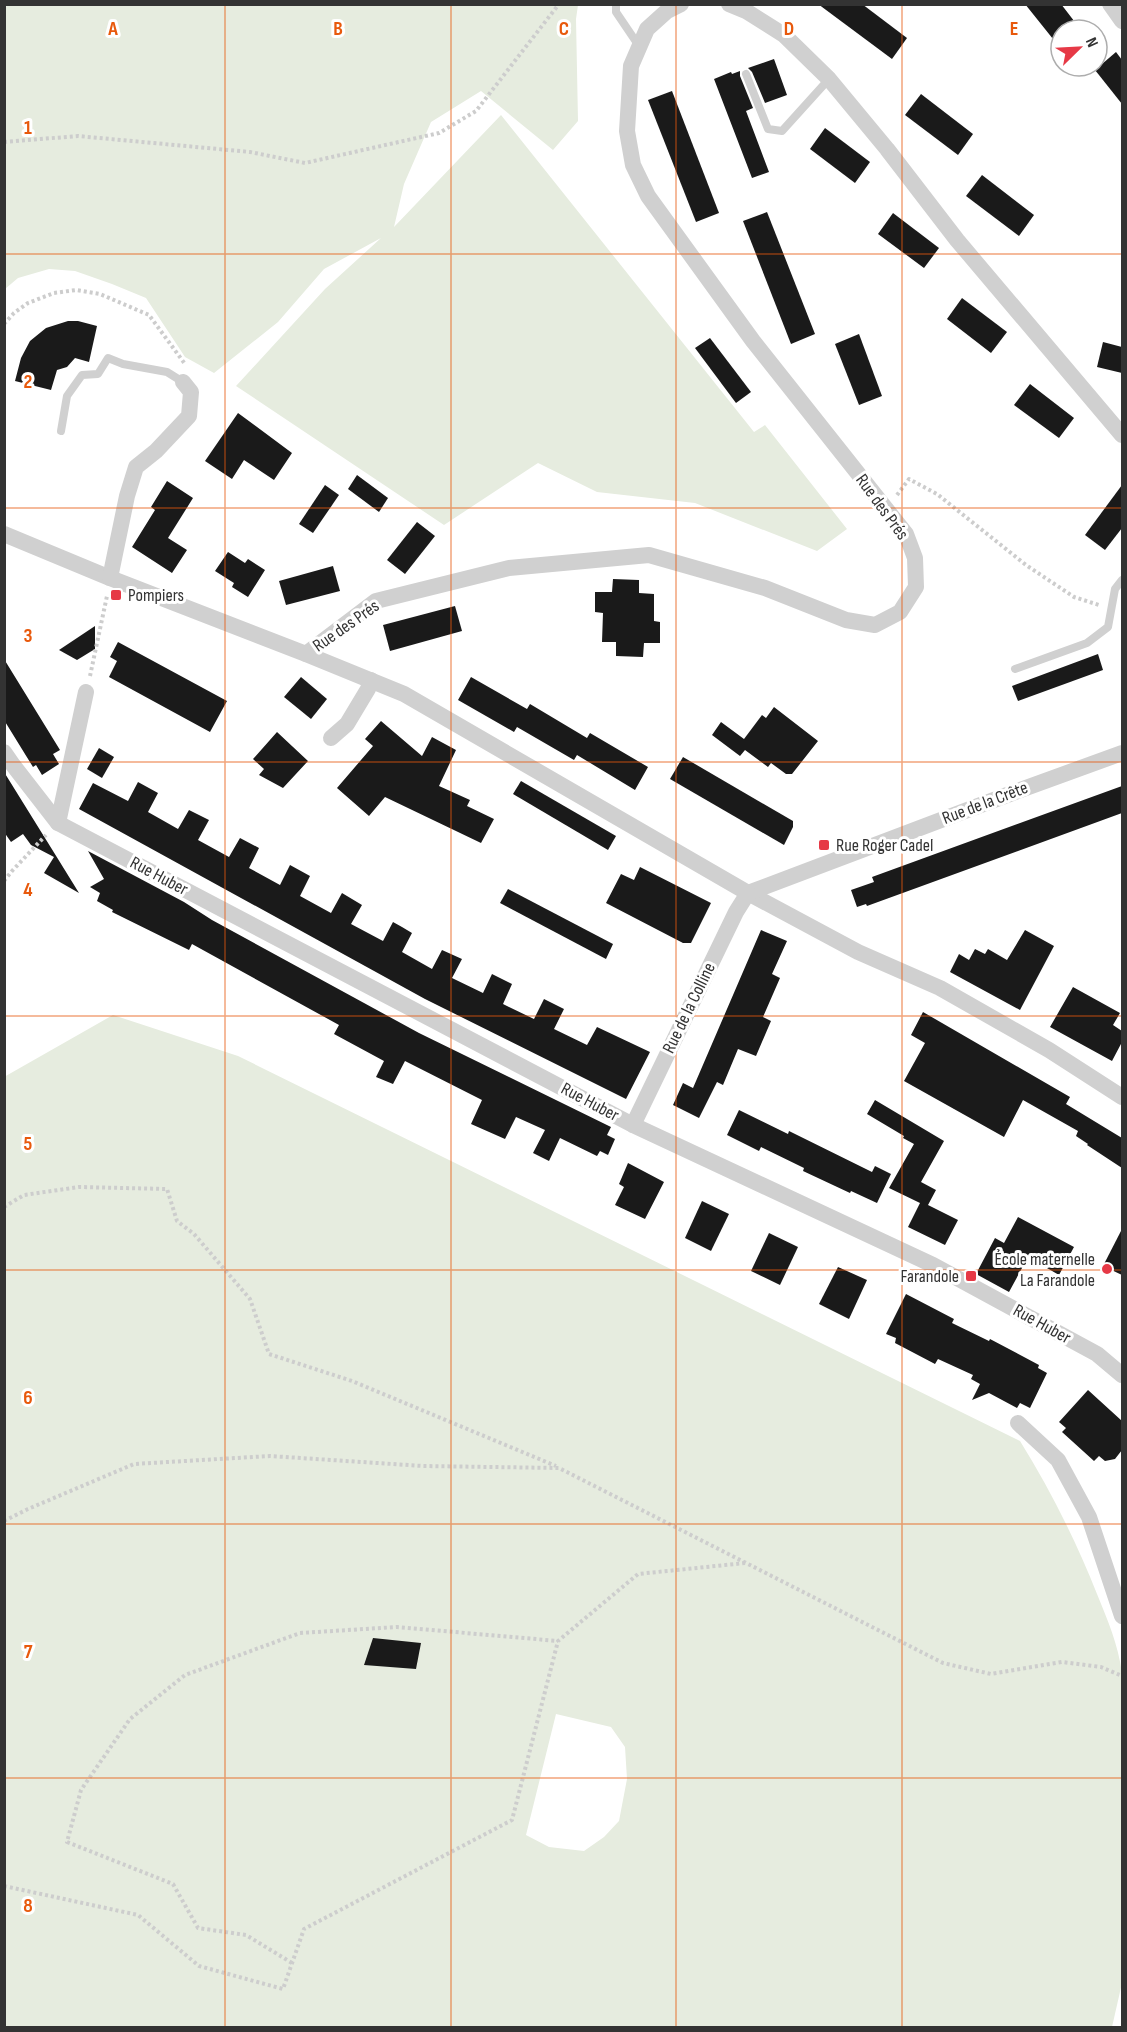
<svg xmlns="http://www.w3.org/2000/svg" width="1127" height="2032" font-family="'Sofia Sans Condensed',sans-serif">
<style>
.green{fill:#e6ecdf;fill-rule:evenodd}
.building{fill:#1a1a1a}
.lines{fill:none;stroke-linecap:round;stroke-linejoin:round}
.path{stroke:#cdcdcd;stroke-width:4;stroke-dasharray:3 3;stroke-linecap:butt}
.service{stroke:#d0d0d0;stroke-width:8}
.minor{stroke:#d0d0d0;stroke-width:16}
.grid{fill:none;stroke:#e8590c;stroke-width:1.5;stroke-opacity:0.55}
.poi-dot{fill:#e63946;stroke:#fff;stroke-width:2}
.labels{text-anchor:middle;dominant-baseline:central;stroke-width:6;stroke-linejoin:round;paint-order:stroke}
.street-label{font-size:18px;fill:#333;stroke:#fff}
.poi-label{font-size:18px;fill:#333;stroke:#fff;text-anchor:start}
.grid-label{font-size:20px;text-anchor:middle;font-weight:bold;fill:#e8590c;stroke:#fff;stroke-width:6;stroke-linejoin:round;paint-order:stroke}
</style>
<rect width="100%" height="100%" fill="#fff"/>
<!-- green -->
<g class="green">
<polygon points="8,5 578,5 576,19 578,121 553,150 481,91 431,122 404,184 394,227 501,115 754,432 765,425 847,529 817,551 695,503 597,492 538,463 444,525 236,386 325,289 381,238 324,269 278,322 214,373 185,357 146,298 112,284 75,271 49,269 18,278 5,289 4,8"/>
<path d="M113,1015L238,1056L1020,1441C1050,1489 1076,1541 1097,1594C1108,1621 1118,1644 1122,1673V1983L1112,2027H5L4,1077ZM556,1714L611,1727L625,1747L627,1779L619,1821L604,1837L584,1851L549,1847L526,1835Z"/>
</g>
<!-- building -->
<g class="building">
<polygon points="818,4 862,4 907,38 892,59"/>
<polygon points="1025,4 1061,4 1081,30 1061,29 1061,49"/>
<polygon points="1116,52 1122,60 1122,104 1095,70"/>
<polygon points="774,59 787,95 765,103 752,72 748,68"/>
<polygon points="740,71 740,76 753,108 746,111 769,172 752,178 714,79 731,72 732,74"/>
<polygon points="672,91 719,213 696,222 648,100"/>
<polygon points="921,94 973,134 958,155 905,115"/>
<polygon points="825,128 870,162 855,183 810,149"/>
<polygon points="982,175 1034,215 1019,236 966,196"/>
<polygon points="767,212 815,334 791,344 743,221"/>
<polygon points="893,213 939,248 924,268 878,234"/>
<polygon points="962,298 1007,332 991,353 947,319"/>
<polygon points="68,321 78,321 97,326 89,362 75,358 67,367 57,370 51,390 15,381 21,358 30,341 46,328"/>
<polygon points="859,334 882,396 859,405 835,344"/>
<polygon points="710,338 751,392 736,403 695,348"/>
<polygon points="1103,342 1122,347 1122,373 1097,367"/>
<polygon points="1030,384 1074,418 1059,438 1014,405"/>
<polygon points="238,413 292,453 274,480 244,460 232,479 205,461"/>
<polygon points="357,475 388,498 379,512 348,489"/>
<polygon points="167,481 193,498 168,538 187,550 172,573 132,547 155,510 151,507"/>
<polygon points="325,485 339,495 313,533 299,524"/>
<polygon points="1122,485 1122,528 1105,550 1085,535"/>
<polygon points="417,522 435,536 405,574 387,560"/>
<polygon points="228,552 245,563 248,559 265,570 248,597 232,587 234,583 215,571"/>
<polygon points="333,566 340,591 286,605 279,581"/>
<polygon points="613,579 639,580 639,593 654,594 654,621 660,622 660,643 644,643 643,657 616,656 616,642 602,642 603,613 595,612 595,592 612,592"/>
<polygon points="455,606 462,631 390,651 383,625"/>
<polygon points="95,626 95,649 77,660 59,650"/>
<polygon points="118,642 227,701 210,732 109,677 117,661 110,657"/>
<polygon points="1098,654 1103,670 1018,701 1012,686"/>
<polygon points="4,659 60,750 53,754 59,764 42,775 36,765 33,767 4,720"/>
<polygon points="301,677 327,699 311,719 284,697"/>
<polygon points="471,677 527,709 530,704 587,738 590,733 648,767 635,790 577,755 574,760 517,727 514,732 458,700"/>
<polygon points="774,707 818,741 792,774 786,774 771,763 768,767 745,750 740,756 712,735 721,722 744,739 762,715 766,718"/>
<polygon points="381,721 422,756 432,737 456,750 439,786 470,800 467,806 494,819 481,843 385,797 369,816 337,788 373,746 365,739"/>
<polygon points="277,732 308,761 283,788 259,775 264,769 253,759"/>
<polygon points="99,748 114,757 102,778 87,769"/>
<polygon points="683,757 793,821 793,827 784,845 670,779"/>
<polygon points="4,772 58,859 79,893 44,873 54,857 31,845 23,834 11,842 4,832"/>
<polygon points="521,781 616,836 608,850 513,794"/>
<polygon points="138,782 158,793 148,812 178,829 189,810 209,820 198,840 229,857 240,838 259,848 249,868 280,885 290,865 310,876 300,896 331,913 342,893 362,905 351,924 383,941 393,922 402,927 412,933 402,952 432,969 442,950 462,959 452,978 483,993 492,974 512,984 503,1004 534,1019 544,999 564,1009 554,1029 587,1045 597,1027 650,1052 626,1099 425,999 79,809 93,783 128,801"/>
<polygon points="1122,786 1122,813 867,906 866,904 857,907 851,890 874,882 872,877"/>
<polygon points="88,851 184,902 212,920 419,1033 611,1127 607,1135 615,1139 608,1155 600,1151 597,1156 560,1138 549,1161 533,1153 545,1130 516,1117 505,1139 471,1124 482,1100 405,1061 393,1084 376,1077 384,1061 334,1034 339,1025 192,944 189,950 112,912 113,910 97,901 100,893 90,887 104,879"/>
<polygon points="640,867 711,903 691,943 683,943 606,903 621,874 634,880"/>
<polygon points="508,889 613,944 606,959 500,903"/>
<polygon points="761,930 787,941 772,974 780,978 763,1017 771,1021 756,1056 738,1049 723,1085 717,1082 699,1118 673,1105 683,1083 693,1088"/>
<polygon points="1025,930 1054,946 1020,1010 950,972 959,954 969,960 975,949 985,954 988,949 1007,960"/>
<polygon points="1073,987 1120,1013 1113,1025 1122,1031 1122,1042 1112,1061 1050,1027"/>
<polygon points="923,1012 1070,1097 1066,1104 1122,1138 1122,1168 1087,1145 1088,1144 1076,1136 1078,1131 1023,1100 1004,1137 904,1081 925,1043 911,1035"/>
<polygon points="875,1100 944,1141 921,1182 936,1190 928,1205 958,1220 945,1245 908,1227 920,1203 889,1188 914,1144 903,1138 904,1136 867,1114"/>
<polygon points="739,1110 788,1134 789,1131 872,1172 875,1166 891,1174 877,1203 851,1191 850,1193 803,1171 804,1168 761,1147 759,1151 727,1135"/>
<polygon points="628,1163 664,1182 645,1219 615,1205 624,1187 619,1184"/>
<polygon points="702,1201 729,1214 711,1251 685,1238"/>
<polygon points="1018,1217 1074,1247 1059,1275 1028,1257 1009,1292 976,1274 995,1238 1004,1243"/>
<polygon points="1122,1229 1122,1275 1103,1266"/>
<polygon points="769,1233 798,1247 780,1285 751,1271"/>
<polygon points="838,1267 867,1280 849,1319 819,1304"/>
<polygon points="906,1294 954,1319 952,1323 989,1341 990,1339 1039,1365 1038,1368 1047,1373 1030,1408 1020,1403 1017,1408 989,1393 972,1400 980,1384 971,1379 973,1375 938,1359 935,1364 895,1343 896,1338 886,1334"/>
<polygon points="1088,1390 1122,1421 1122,1450 1115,1459 1105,1461 1099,1456 1094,1461 1062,1432 1066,1428 1059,1422"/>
<polygon points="373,1638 421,1643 416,1669 364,1665"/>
</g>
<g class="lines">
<!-- path -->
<g class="path">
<polyline points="4,142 78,136 250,152 305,163 439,133 476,111 559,4"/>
<polyline points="4,324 14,313 28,303 54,293 76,290 100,294 149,315 185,364"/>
<polyline points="897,495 909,479 937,494 1026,565 1074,597 1099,605"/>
<polyline points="90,676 107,596"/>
<polyline points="4,881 12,871 46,835"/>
<polyline points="4,1207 24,1195 79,1187 167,1189 177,1221 194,1234 250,1299 269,1354 352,1381 556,1466"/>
<polyline points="4,1521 28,1509 134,1464 270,1456 423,1466 559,1468 943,1663 991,1674 1062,1662 1101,1667 1122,1676"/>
<polyline points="4,1886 138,1915 199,1966 283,1989 304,1929 512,1820 558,1641 638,1574 745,1563"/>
<polyline points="292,1963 246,1935 198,1928 173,1884 67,1842 81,1790 130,1719 185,1675 300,1633 397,1627 558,1641"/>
</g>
<!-- service -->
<g class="service">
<polyline points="616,4 616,12 639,46"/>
<polyline points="746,74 768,129 782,131 829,79"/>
<polyline points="61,431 67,396 82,375 98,374 108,358 123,364 167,372 183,382"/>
<polyline points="1015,669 1087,643 1108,627 1115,589 1122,580"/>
</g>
<!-- minor -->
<g class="minor">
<polyline points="729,4 746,11 784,35 829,79 887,149 957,240 1122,435"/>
<polyline points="1110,4 1122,21"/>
<polyline points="4,534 110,578 306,654 404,694 748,893 858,952 940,988 1049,1050 1122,1097"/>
<polyline points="110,578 127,496 136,467 156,451 189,416 191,392 183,382"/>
<polyline points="306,654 376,601 509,568 649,555 765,588 846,620 875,625 900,612 916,587 915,558 906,534 753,341 648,196 633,165 627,131 631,66 647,29 667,11 681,4"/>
<polyline points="331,738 347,724 368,689 371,680"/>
<polyline points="4,752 13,765 58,823 633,1125 933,1265 1097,1354 1122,1375"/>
<polyline points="58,823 86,692"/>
<polyline points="748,893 1023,789 1122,753"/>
<polyline points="633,1125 736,912 748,893"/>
<polyline points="1018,1423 1058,1460 1089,1517 1122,1616"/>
</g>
</g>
<!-- grid -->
<path class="grid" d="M225,4V2028M451,4V2028M676,4V2028M902,4V2028M4,254H1122M4,508H1122M4,762H1122M4,1016H1122M4,1270H1122M4,1524H1122M4,1778H1122"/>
<!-- markers -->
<g class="poi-dot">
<rect x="110" y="589" width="12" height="12" rx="3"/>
<rect x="818" y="839" width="12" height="12" rx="3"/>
<circle cx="1107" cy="1269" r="6"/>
<rect x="965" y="1270" width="12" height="12" rx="3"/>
</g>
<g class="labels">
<!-- street labels -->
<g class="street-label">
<text transform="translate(882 507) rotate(54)">Rue des Prés</text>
<text transform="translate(346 626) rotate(-35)">Rue des Prés</text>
<text transform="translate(985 803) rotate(-21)">Rue de la Crête</text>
<text transform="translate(159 876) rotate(28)">Rue Huber</text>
<text transform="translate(689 1008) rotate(-64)">Rue de la Colline</text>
<text transform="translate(590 1102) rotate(28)">Rue Huber</text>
<text transform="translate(1042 1324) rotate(29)">Rue Huber</text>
</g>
<!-- poi labels -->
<g class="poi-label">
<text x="128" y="595">Pompiers</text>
<text x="836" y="845">Rue Roger Cadel</text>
<text x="1095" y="1259" text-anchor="end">École maternelle<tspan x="1095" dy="21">La Farandole</tspan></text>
<text x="959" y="1276" text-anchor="end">Farandole</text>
</g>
</g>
<g class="grid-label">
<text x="113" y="35">A</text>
<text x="338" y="35">B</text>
<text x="564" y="35">C</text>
<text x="789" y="35">D</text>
<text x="1014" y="35">E</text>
<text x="28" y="134">1</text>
<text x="28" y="388">2</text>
<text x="28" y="642">3</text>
<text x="28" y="896">4</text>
<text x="28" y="1150">5</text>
<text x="28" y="1404">6</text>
<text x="28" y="1658">7</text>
<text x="28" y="1912">8</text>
</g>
<!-- border -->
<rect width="1127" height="2032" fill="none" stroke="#333333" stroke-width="12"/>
<!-- north arrow -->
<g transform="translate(1079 48) rotate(66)"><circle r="28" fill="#ffffff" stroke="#adadad" stroke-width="1.5"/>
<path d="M0-4.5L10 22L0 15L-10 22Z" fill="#e63946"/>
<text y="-9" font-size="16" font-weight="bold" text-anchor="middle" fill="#333333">N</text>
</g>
</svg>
